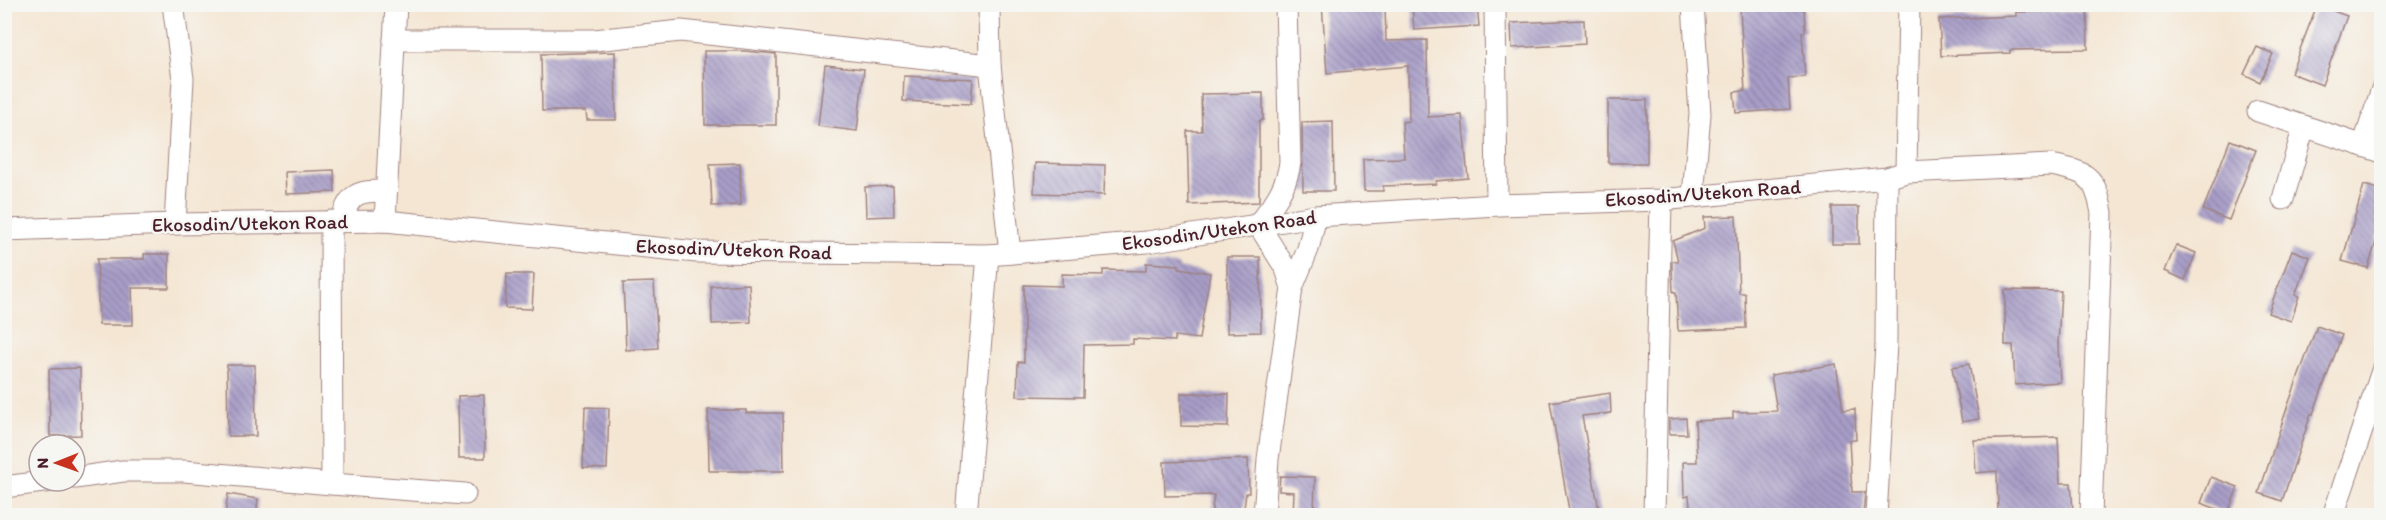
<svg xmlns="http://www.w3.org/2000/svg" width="2386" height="520" font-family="Itim,sans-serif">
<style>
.building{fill:url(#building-back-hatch)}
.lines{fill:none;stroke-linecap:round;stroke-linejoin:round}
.minor-casing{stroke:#9f827f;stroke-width:23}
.minor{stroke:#fff;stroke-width:21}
.labels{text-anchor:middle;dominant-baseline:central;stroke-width:5;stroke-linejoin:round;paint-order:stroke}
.street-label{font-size:20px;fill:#4a1f2b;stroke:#f6f6f2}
</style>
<defs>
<pattern id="building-back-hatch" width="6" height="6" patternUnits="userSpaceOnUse" patternTransform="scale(1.5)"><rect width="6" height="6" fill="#a89ec8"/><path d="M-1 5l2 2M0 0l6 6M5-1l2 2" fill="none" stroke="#8b80a3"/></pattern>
</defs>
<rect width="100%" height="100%" fill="#f6f6f2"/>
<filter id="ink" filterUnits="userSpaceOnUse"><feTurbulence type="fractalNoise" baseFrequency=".0167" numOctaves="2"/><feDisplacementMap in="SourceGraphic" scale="12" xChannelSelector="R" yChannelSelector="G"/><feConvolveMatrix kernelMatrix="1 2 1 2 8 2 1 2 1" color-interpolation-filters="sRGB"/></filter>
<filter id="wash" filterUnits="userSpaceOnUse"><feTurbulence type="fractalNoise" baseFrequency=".008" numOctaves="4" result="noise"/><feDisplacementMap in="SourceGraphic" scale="24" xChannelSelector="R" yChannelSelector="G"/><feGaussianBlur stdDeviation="1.35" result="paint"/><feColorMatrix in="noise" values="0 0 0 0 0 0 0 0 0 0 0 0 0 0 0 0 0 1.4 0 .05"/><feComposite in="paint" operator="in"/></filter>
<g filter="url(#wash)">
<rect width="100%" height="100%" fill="#f4e6d3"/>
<g id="blocks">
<!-- building -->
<g class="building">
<polygon points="1322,4 1385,4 1386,41 1427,40 1428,117 1462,115 1468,178 1436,181 1436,184 1383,186 1383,191 1364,191 1363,159 1404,158 1402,122 1409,121 1408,66 1327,73"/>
<polygon points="1412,4 1477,4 1479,26 1414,30"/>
<polygon points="1804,5 1805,32 1802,32 1805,77 1788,78 1790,109 1736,113 1734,92 1745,91 1740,10"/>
<polygon points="2317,5 2347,16 2322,85 2291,73"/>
<polygon points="2087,11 2088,49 2010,50 2010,53 1941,56 1939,19 2016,16 2016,12"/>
<polygon points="1584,20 1585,44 1512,48 1511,23"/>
<polygon points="2257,47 2273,54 2260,82 2244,74"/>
<polygon points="704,51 744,51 776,54 776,125 705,125"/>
<polygon points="615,52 616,120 587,120 586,111 542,111 541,54"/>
<polygon points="825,65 864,69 857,131 818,126"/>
<polygon points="904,76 973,79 971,104 903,101"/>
<polygon points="1263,93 1263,120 1259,121 1259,202 1189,205 1187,131 1202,131 1201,94"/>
<rect x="1608" y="100" width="39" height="63"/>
<polygon points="1333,121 1334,191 1303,191 1302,122"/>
<polygon points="2230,140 2256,150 2229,220 2203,210"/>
<polygon points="740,163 741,205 712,206 710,164"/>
<polygon points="1035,163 1105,165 1104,195 1034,193"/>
<polygon points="334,170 335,192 286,194 285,172"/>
<polygon points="2364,185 2382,190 2382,222 2368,268 2342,261"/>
<polygon points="893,186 894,216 866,217 865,187"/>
<rect x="1832" y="207" width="27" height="37"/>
<polygon points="1736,216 1739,293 1745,293 1746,328 1678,331 1676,292 1673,292 1672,268 1672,261 1678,261 1673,241 1705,228 1704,217"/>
<polygon points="2176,245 2196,253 2185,280 2165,271"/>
<polygon points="2292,250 2310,257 2295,295 2299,296 2291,321 2268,313"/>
<polygon points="144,254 169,254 169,288 132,288 133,325 99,325 97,259 144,259"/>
<polygon points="1227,257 1260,257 1261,332 1227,333"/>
<polygon points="1146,263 1179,265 1179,268 1210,273 1199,339 1175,336 1175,341 1133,339 1133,344 1084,345 1083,397 1017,396 1018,362 1024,362 1024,285 1062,286 1062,274 1103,275 1103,270 1146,271"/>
<polygon points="507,274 534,274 532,309 505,308"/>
<polygon points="654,282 658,348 626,350 623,283"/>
<polygon points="749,284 751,322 712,324 711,286"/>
<polygon points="2005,290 2061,291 2058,345 2060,382 2015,385 2013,345 2005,345"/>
<polygon points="2317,326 2342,335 2313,414 2311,414 2282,501 2259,493 2288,405"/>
<polygon points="1836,364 1843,410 1855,409 1856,440 1849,440 1852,492 1865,492 1863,516 1691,516 1689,496 1684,497 1683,462 1697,462 1695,421 1733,419 1733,412 1777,411 1771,375"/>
<polygon points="1969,364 1979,419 1962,422 1952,367"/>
<polygon points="227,365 255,365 256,436 228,436"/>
<polygon points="80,368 81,435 50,436 49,369"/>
<polygon points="1181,393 1229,394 1228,427 1181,426"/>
<polygon points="1610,393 1611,413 1582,416 1600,516 1570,516 1550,402"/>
<polygon points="484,395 485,458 459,458 458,396"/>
<polygon points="585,407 609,408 607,469 583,468"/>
<polygon points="708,410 746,410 746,413 783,413 784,471 709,471"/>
<polygon points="1686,418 1687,434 1669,434 1669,419"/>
<polygon points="2058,437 2060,483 2071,483 2073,511 1998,514 1997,471 1976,473 1974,440"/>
<polygon points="1248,459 1249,493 1246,493 1243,516 1211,516 1214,495 1165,496 1164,462"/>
<polygon points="1280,476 1315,477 1314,516 1293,516 1294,492 1279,491"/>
<polygon points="2211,477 2238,487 2228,513 2201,503"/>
<polygon points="228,494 258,499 256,516 225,516"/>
</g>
</g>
</g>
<g filter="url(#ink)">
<use href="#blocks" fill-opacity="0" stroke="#9f827f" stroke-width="1.5"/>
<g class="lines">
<defs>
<g id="minor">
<polyline points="173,4 183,79 175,224"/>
<polyline points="989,4 990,65 1010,253"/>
<path d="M1286,4L1290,163C1286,189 1274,204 1258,224L1286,269L1292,288"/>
<polyline points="1495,4 1497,205"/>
<polyline points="1693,4 1700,114 1693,196"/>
<polyline points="394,40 594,40 681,31 990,65"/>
<polyline points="2258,111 2382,152"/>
<polyline points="2363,146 2382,89"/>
<polyline points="1906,172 1909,4"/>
<polyline points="2283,199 2304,126"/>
<path d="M341,221C350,193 357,191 385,191"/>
<polyline points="385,221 396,4"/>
<path d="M4,230L175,224L385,221L697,252L988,255L1147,242L1316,216L1497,205L1661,200L1887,178L1906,172L2051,165C2088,172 2095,176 2102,213L2091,516"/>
<polyline points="75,478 123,471 184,471 332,484 331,221"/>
<polyline points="332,484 465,494"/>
<polyline points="4,487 51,481"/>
<polyline points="966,516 988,255"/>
<polyline points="1264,516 1268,459 1292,288 1308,249 1316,216"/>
<polyline points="1654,516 1661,200"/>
<polyline points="1876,516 1886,344 1887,178"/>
<polyline points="2333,516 2382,371"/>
</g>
</defs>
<!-- minor casing -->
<use href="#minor" class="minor-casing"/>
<!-- minor -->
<use href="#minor" class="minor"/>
</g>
</g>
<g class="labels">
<!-- street labels -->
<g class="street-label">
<text transform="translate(1703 193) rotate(-4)">Ekosodin/Utekon Road</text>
<text transform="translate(250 223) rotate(-1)">Ekosodin/Utekon Road</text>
<text transform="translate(1219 230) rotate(-8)">Ekosodin/Utekon Road</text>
<text transform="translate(734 249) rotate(2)">Ekosodin/Utekon Road</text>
</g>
</g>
<!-- margin -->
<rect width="2386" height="520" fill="none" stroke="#f6f6f2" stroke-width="24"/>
<!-- north arrow -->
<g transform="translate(57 463) rotate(269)"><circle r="28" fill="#f6f6f2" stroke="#b1a0a2" stroke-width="1.5"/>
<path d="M0-4.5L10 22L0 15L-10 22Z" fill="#c8321e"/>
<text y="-9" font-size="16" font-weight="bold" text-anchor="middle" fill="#4a1f2b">N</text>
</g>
</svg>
